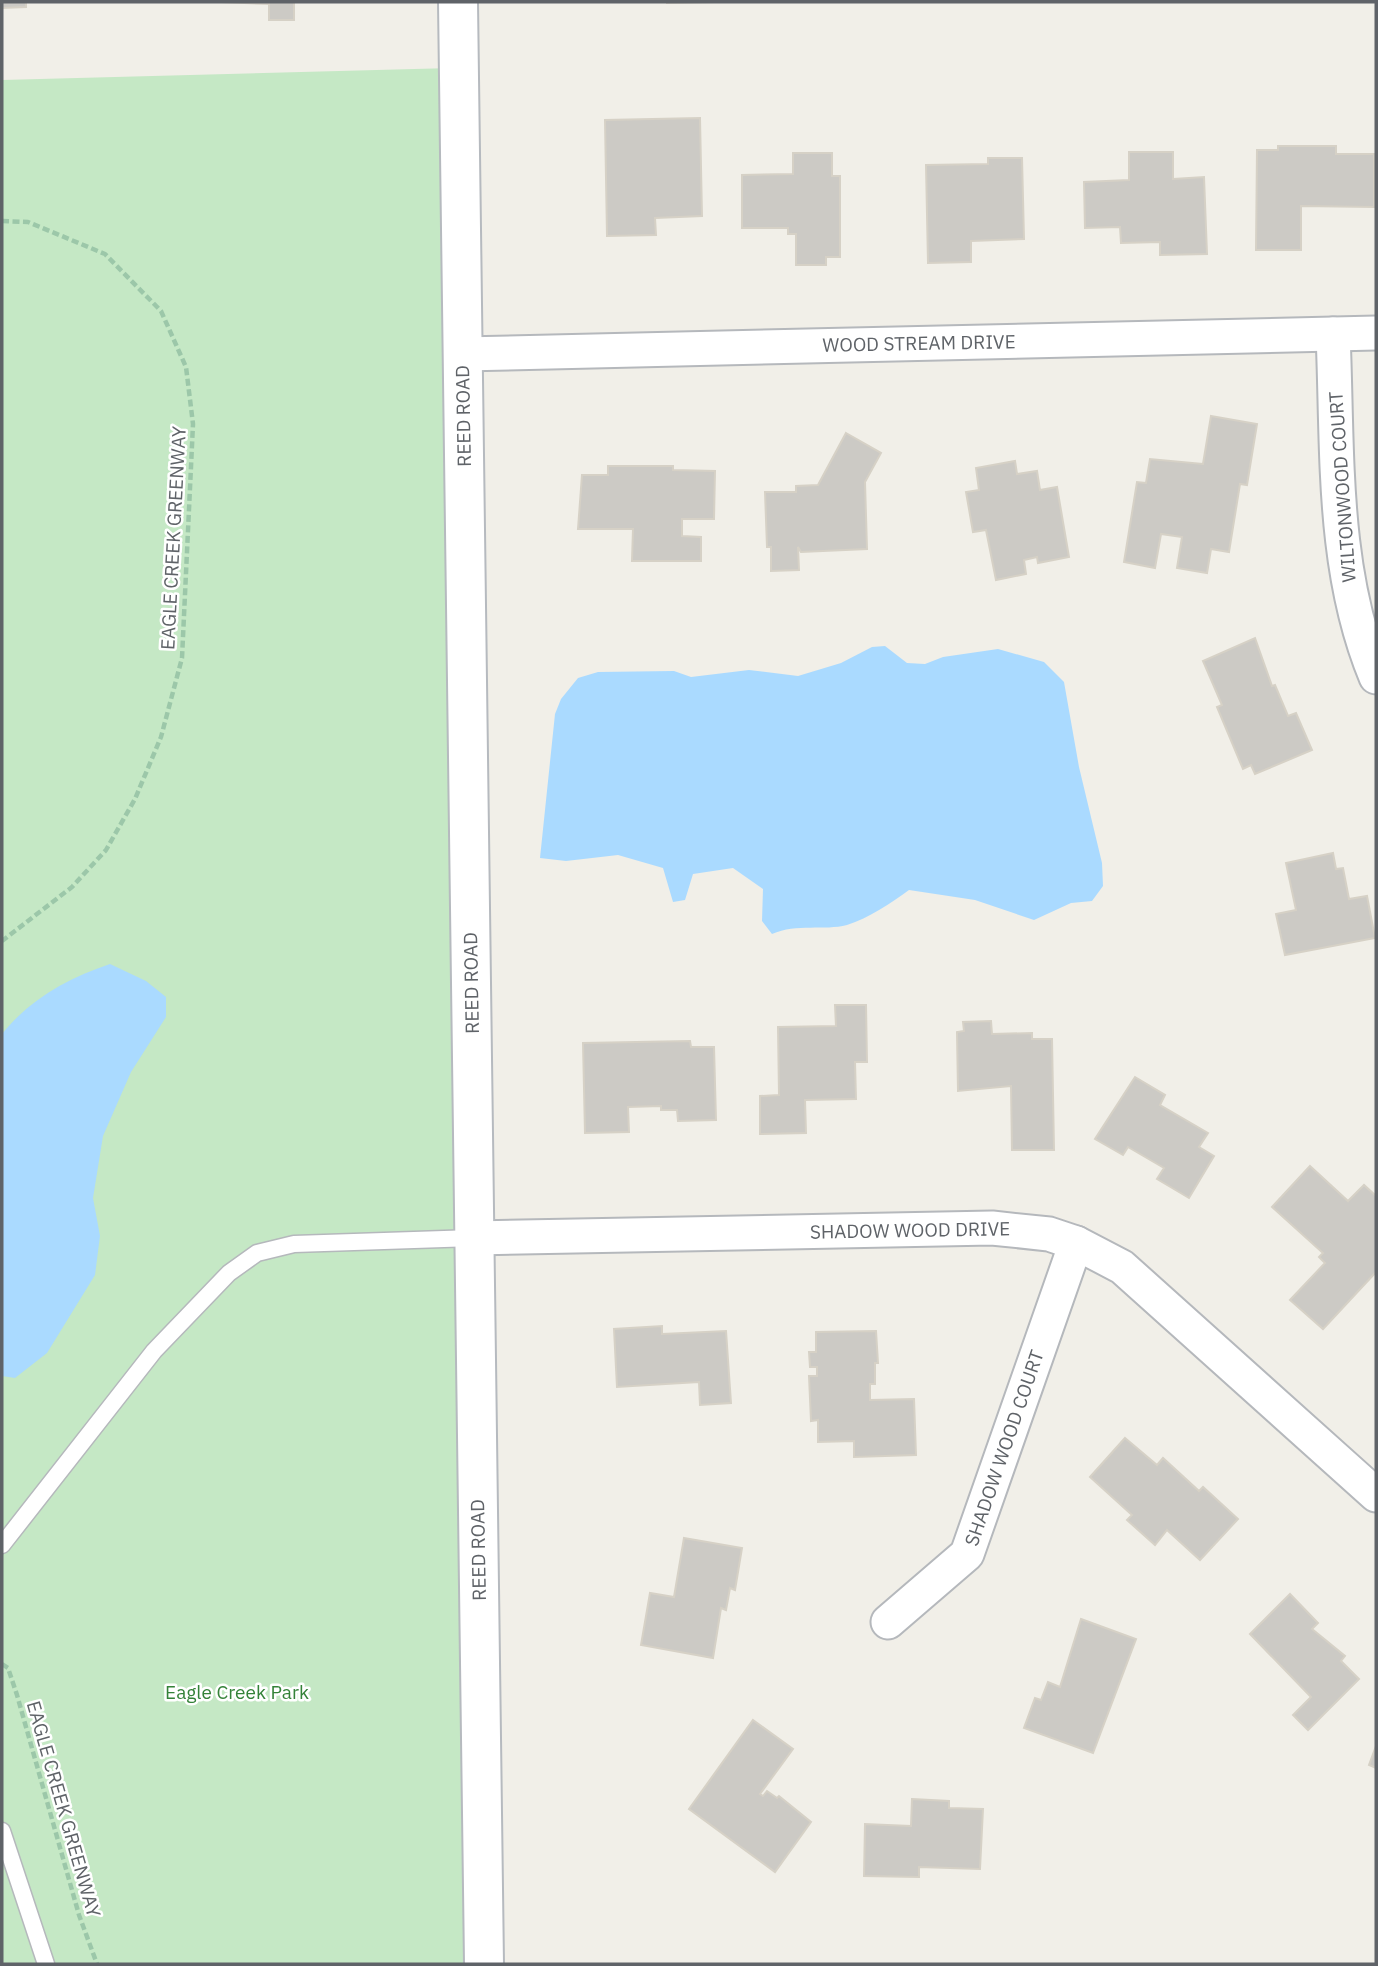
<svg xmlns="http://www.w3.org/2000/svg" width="1378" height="1966" font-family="'IBM Plex Sans',sans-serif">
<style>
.green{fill:#c5e8c5}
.water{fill:#aadaff}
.building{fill:#cccac5;stroke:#d6d1c6;stroke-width:2}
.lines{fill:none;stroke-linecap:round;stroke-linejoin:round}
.service-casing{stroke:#b5b8bc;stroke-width:19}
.minor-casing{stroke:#b5b8bc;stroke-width:37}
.secondary-casing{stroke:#b6babf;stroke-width:42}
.path{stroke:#9cc7a9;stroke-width:4.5;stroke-dasharray:7 3.5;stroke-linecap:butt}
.service{stroke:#fff;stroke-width:16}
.minor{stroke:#fff;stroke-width:33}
.secondary{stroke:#fff;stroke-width:38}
.labels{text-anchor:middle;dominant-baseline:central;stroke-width:5;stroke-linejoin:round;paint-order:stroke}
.street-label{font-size:19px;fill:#5f6368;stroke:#fff}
.park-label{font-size:19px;fill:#348238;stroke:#fff}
</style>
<rect width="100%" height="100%" fill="#f1efe8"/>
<!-- green -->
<polygon class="green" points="452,68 477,1964 2,1964 2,80"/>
<!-- water -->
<g class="water">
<path d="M885,646L907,663L925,664L943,657L998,649L1044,662L1064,682L1079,767L1102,863L1103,886L1092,901L1071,903L1034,920L975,900L909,890C891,903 869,918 847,925C824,931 797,923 772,934L762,921L763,889L733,868L693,874L685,900L673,902L663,868L618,855L566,861L540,858L555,714L561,699L578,678L598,672L674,671L691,677L749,670L798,676L841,663L872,647Z"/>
<path d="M110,964L146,981L166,997V1017L131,1072L103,1136L93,1198L100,1236L95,1275L47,1353L15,1378L2,1376V1034C30,999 68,978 110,964Z"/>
</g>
<!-- building -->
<g class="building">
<polygon points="2,2 26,2 26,7 2,8"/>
<polygon points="221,2 294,2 294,20 269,20 269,4"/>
<polygon points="667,2 715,2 667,3"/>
<polygon points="700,118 702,216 655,218 656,235 607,236 605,120"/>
<polygon points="1278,146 1336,146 1336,154 1374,154 1374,207 1301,206 1301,250 1256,250 1257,150 1278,150"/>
<polygon points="1129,152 1173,152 1173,179 1204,177 1207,254 1160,255 1160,242 1121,243 1120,227 1085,228 1084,182 1129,180"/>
<polygon points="793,153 832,153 832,176 840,176 840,257 826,257 826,265 796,265 796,234 788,234 788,228 742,228 742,175 793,174"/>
<polygon points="988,158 1022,158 1024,239 971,241 971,262 928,263 926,165 988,164"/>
<polygon points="1211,416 1257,424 1247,485 1240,484 1229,552 1211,549 1207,573 1177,568 1182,537 1161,534 1155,568 1124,562 1137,482 1146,483 1150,459 1203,464"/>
<polygon points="846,433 881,453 865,482 867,549 801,552 798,547 799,570 771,571 771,547 767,547 765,492 796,492 796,486 818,485"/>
<polygon points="1015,461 1017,474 1037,471 1040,490 1057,487 1069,557 1038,563 1037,557 1024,560 1026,574 996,580 986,530 973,532 966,492 979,490 976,468"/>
<polygon points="608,466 673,466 673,470 715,471 714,519 682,519 682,536 701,537 701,561 632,561 633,529 578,529 582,475 608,475"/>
<polygon points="1255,638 1272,686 1275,685 1288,716 1296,713 1312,750 1255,774 1251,765 1243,769 1217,707 1222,705 1203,661"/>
<polygon points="1333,853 1336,869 1343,868 1349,899 1367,896 1375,938 1285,955 1276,914 1296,910 1286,863"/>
<polygon points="835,1005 866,1005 867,1062 855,1062 856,1099 805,1100 806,1133 760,1134 760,1096 779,1095 778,1027 836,1026"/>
<polygon points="991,1021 992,1034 1032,1033 1032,1039 1052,1039 1054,1150 1012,1150 1011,1086 958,1091 957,1032 964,1031 963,1022"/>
<polygon points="690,1041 691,1047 714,1047 716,1120 678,1121 677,1110 661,1110 661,1106 628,1107 629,1132 585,1133 583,1043"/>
<polygon points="1135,1077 1165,1095 1160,1105 1208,1133 1199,1147 1214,1156 1189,1198 1157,1179 1164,1168 1128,1147 1123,1155 1095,1139"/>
<polygon points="1310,1166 1348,1201 1364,1185 1376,1196 1376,1272 1323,1329 1290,1300 1325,1263 1319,1257 1323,1253 1272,1207"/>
<polygon points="662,1326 662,1334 726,1331 731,1403 700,1405 699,1382 617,1387 614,1329"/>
<polygon points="876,1331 878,1363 875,1363 875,1384 870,1384 870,1400 914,1399 916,1455 854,1457 854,1441 818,1442 818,1420 811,1421 809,1376 817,1376 817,1367 810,1367 809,1352 816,1352 816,1332"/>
<polygon points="1125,1438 1157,1465 1163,1458 1199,1491 1203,1487 1238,1519 1200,1560 1167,1530 1155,1545 1127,1520 1132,1515 1090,1477"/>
<polygon points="684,1538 742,1548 735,1590 730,1588 726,1610 721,1608 713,1658 641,1645 650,1593 674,1597"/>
<polygon points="1290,1594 1318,1623 1312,1629 1345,1656 1341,1661 1359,1679 1308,1730 1293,1715 1311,1697 1250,1634"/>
<polygon points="1081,1619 1136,1639 1093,1753 1024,1728 1035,1698 1041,1700 1048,1682 1060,1687"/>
<polygon points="753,1720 793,1749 760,1794 763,1796 767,1791 777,1798 779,1796 811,1822 775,1872 689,1809"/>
<polygon points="1376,1746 1376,1768 1369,1765"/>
<polygon points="912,1799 949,1801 949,1808 983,1809 980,1869 919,1867 919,1877 864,1876 865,1824 911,1826"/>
</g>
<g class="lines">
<defs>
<g id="service">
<polyline points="2,1545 154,1351 229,1273 257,1253 294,1244 474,1238"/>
<polyline points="2,1831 46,1964"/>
</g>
<g id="minor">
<path d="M1333,334C1338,449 1331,569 1376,677"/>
<polyline points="462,354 1376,333"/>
<polyline points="474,1238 992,1228 1049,1234 1076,1243 1122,1267 1376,1495"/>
<polyline points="888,1622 967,1554 1076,1243"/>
</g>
<polyline id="secondary" points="458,2 484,1964"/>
</defs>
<!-- service casing -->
<use href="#service" class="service-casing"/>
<!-- minor casing -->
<use href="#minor" class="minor-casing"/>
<!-- secondary casing -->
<use href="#secondary" class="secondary-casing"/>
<!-- path -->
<g class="path">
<polyline points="2,221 28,222 105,254 161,311 186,367 193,424 182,658 161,737 135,799 106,850 72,887 2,941"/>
<polyline points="2,1664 8,1668 17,1695 79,1915 97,1964"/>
</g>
<!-- service -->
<use href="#service" class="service"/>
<!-- minor -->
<use href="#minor" class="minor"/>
<!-- secondary -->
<use href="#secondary" class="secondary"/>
</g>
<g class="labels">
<!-- street labels -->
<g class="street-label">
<text transform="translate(919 343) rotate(-1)">WOOD STREAM DRIVE</text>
<text transform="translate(463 416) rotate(-91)">REED ROAD</text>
<text transform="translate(1342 487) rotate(-94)">WILTONWOOD COURT</text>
<text transform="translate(173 538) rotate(-87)">EAGLE CREEK GREENWAY</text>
<text transform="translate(471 983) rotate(-91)">REED ROAD</text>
<text transform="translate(910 1230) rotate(-1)">SHADOW WOOD DRIVE</text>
<text transform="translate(1004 1448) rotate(-71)">SHADOW WOOD COURT</text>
<text transform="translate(478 1550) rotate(-91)">REED ROAD</text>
<text transform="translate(64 1809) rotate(74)">EAGLE CREEK GREENWAY</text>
</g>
<!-- park labels -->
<g class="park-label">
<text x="237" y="1692">Eagle Creek Park</text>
</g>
</g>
<!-- border -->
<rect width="1378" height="1966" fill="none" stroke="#5f6368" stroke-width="7"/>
</svg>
